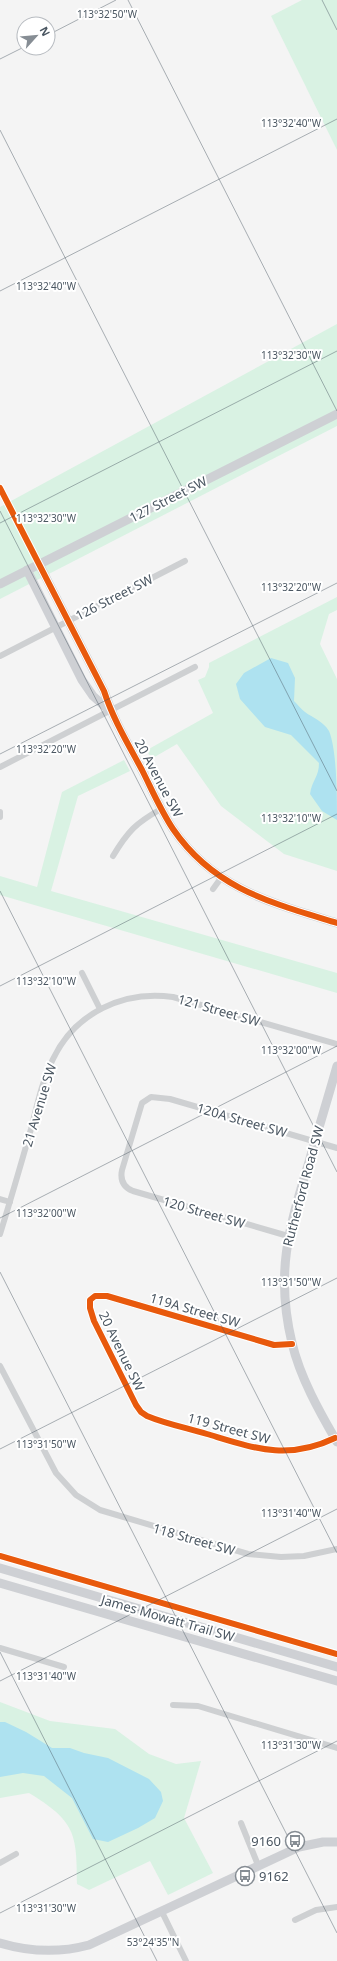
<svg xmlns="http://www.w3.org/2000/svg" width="337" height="1961" font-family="'Noto Sans',sans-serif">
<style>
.green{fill:#d9f2e3}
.water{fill:#aee2f0}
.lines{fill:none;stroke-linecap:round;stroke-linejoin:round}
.street{stroke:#ced0d2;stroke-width:6}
.secondary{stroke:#ced0d4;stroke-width:9}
.cycleway-casing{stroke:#fff;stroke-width:8}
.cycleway{stroke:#e8590c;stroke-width:6}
.ticks{fill:none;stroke:#4a5661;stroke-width:1;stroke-opacity:0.45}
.labels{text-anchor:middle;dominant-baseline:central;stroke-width:4;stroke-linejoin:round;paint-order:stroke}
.street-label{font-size:13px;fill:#4a5661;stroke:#fff}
.poi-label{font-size:13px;fill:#4a5661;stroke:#fff;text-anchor:end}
.ticks-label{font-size:10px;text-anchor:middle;fill:#4a5661;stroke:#fff;stroke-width:4;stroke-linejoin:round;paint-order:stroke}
</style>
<rect width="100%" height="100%" fill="#f4f4f4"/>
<!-- green -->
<g class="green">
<polygon points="302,0 337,0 337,150 271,16"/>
<polygon points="337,324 337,426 0,599 0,507"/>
<polygon points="337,597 337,610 329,614 320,644 337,679 337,871 284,854 221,806 177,744 151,759 147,750 213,713 198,680 205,677 209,667 209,663"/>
<polygon points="124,760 130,771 78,796 51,891 337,973 337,993 0,895 0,876 37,887 62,792"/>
<path d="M0,1702L50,1721L115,1729L149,1754L176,1764L201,1761L184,1818L213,1873L168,1895L150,1861L89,1890L77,1884C77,1833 75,1821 29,1793L0,1798Z"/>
</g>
<!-- water -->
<g class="water">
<path d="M271,658L288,663L295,678L294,701C297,704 301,709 305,712C313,718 323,721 329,731C337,750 337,798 337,820L322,811L310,794C312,780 319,777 319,763L291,735L265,727L240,699L236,684L244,673Z"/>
<polygon points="0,1722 5,1722 26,1732 52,1748 70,1748 84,1753 108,1758 149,1779 161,1792 163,1801 155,1818 138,1828 108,1842 93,1839 72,1798 44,1776 23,1773 0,1777"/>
</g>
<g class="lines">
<!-- street -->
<g class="street">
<polyline points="0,488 39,564"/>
<polyline points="0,656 185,561"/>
<polyline points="0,767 195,667"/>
<polyline points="0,812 0,817"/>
<path d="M113,856C128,831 136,823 161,809"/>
<polyline points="213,889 221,878"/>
<polyline points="82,973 100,1009"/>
<polyline points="0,1199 10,1202"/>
<path d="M0,1234C11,1199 21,1164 31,1129C37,1106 42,1081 53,1059C75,1013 123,990 173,997L337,1044"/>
<path d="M288,1236L133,1191C123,1187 120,1180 122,1170L142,1103L151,1097L170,1099L337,1148"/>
<path d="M292,1344L274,1345L107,1296H95L90,1300V1308L94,1321L136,1405L141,1412L147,1416C166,1424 187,1428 207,1434C254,1448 287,1461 335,1438"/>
<polyline points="0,1366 56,1473 76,1495 100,1510 248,1554 281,1557 304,1556 337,1549"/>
<polyline points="0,1648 64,1667"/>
<polyline points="173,1705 198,1706 337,1748"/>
<polyline points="241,1823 258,1865"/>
<polyline points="0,1863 16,1854"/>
<polyline points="162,1912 186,1961"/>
<polyline points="295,1920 316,1910 337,1907"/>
</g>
<!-- secondary -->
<g class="secondary">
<path d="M39,564L104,691C113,719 128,744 142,770C152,790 161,811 173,829C214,889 272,903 337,923"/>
<polyline points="27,570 82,680 93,696 110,711"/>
<polyline points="0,584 337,414"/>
<path d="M337,1066C328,1098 318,1130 309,1162C289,1228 275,1272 292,1343C300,1377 319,1411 337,1442"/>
<polyline points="0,1568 337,1667"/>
<polyline points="0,1583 337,1681"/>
<path d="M0,1943C30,1952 59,1953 89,1945L299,1847L323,1842H337"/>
</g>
<defs>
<g id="cycleway">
<path d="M0,488L104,691C113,719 128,744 142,770C152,790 161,811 173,829C214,889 272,903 337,923"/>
<path d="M292,1344L274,1345L107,1296H95L90,1300V1308L94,1321L136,1405L141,1412L147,1416C166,1424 187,1428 207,1434C254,1448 287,1461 335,1438"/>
<polyline points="0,1556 337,1654"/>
</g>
</defs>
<!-- cycleway casing -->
<use href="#cycleway" class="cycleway-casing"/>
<!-- cycleway -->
<use href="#cycleway" class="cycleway"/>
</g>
<!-- ticks -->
<path class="ticks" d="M128,0L337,411M322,0L337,30M48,35L116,0M0,59L24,47M0,130L337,791M0,291L337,119M0,511L337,1172M0,523L337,351M0,754L337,583M0,891L337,1553M0,986L337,814M0,1218L337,1046M0,1272L337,1933M0,1449L337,1278M0,1652L157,1961M0,1681L337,1509M0,1913L337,1741"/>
<!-- icons -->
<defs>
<symbol id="bus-ring" viewBox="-11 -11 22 22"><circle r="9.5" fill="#fff" stroke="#868d94" stroke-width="1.5"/><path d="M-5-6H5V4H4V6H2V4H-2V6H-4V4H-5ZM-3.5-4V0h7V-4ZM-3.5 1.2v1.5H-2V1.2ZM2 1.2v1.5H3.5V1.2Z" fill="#868d94"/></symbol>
</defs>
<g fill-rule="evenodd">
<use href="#bus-ring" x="284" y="1830" width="22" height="22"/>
<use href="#bus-ring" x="234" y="1865" width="22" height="22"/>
</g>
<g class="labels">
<!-- street labels -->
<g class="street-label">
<text transform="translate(168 499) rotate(-27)">127 Street SW</text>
<text transform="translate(114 597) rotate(-27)">126 Street SW</text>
<text transform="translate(159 778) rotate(62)">20 Avenue SW</text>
<text transform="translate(219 1010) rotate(16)">121 Street SW</text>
<text transform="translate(39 1105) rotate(-73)">21 Avenue SW</text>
<text transform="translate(242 1120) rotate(16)">120A Street SW</text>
<text transform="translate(303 1186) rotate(-75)">Rutherford Road SW</text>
<text transform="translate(204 1212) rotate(16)">120 Street SW</text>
<text transform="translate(195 1310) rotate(16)">119A Street SW</text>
<text transform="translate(122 1351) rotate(64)">20 Avenue SW</text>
<text transform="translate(229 1428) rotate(15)">119 Street SW</text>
<text transform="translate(194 1539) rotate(16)">118 Street SW</text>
<text transform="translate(168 1618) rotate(16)">James Mowatt Trail SW</text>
</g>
<!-- poi labels -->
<g class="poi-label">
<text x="281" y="1841">9160</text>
<text x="259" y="1876" text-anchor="start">9162</text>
</g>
</g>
<g class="ticks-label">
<text x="107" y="18">113°32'50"W</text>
<text x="291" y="127">113°32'40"W</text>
<text x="46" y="290">113°32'40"W</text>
<text x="291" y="359">113°32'30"W</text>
<text x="46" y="522">113°32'30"W</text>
<text x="291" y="591">113°32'20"W</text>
<text x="46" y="753">113°32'20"W</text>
<text x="291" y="822">113°32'10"W</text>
<text x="46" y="985">113°32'10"W</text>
<text x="291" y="1054">113°32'00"W</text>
<text x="46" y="1217">113°32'00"W</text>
<text x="291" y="1286">113°31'50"W</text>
<text x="46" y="1448">113°31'50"W</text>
<text x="291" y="1517">113°31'40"W</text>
<text x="46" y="1680">113°31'40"W</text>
<text x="291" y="1749">113°31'30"W</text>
<text x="46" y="1912">113°31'30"W</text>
<text x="153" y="1946">53°24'35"N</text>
</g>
<!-- north arrow -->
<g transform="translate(36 36) rotate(63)"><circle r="19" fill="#ffffff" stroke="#b7bbc0"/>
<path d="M0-3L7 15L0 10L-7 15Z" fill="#868d94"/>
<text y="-6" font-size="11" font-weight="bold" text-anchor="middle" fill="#4a5661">N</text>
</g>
</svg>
